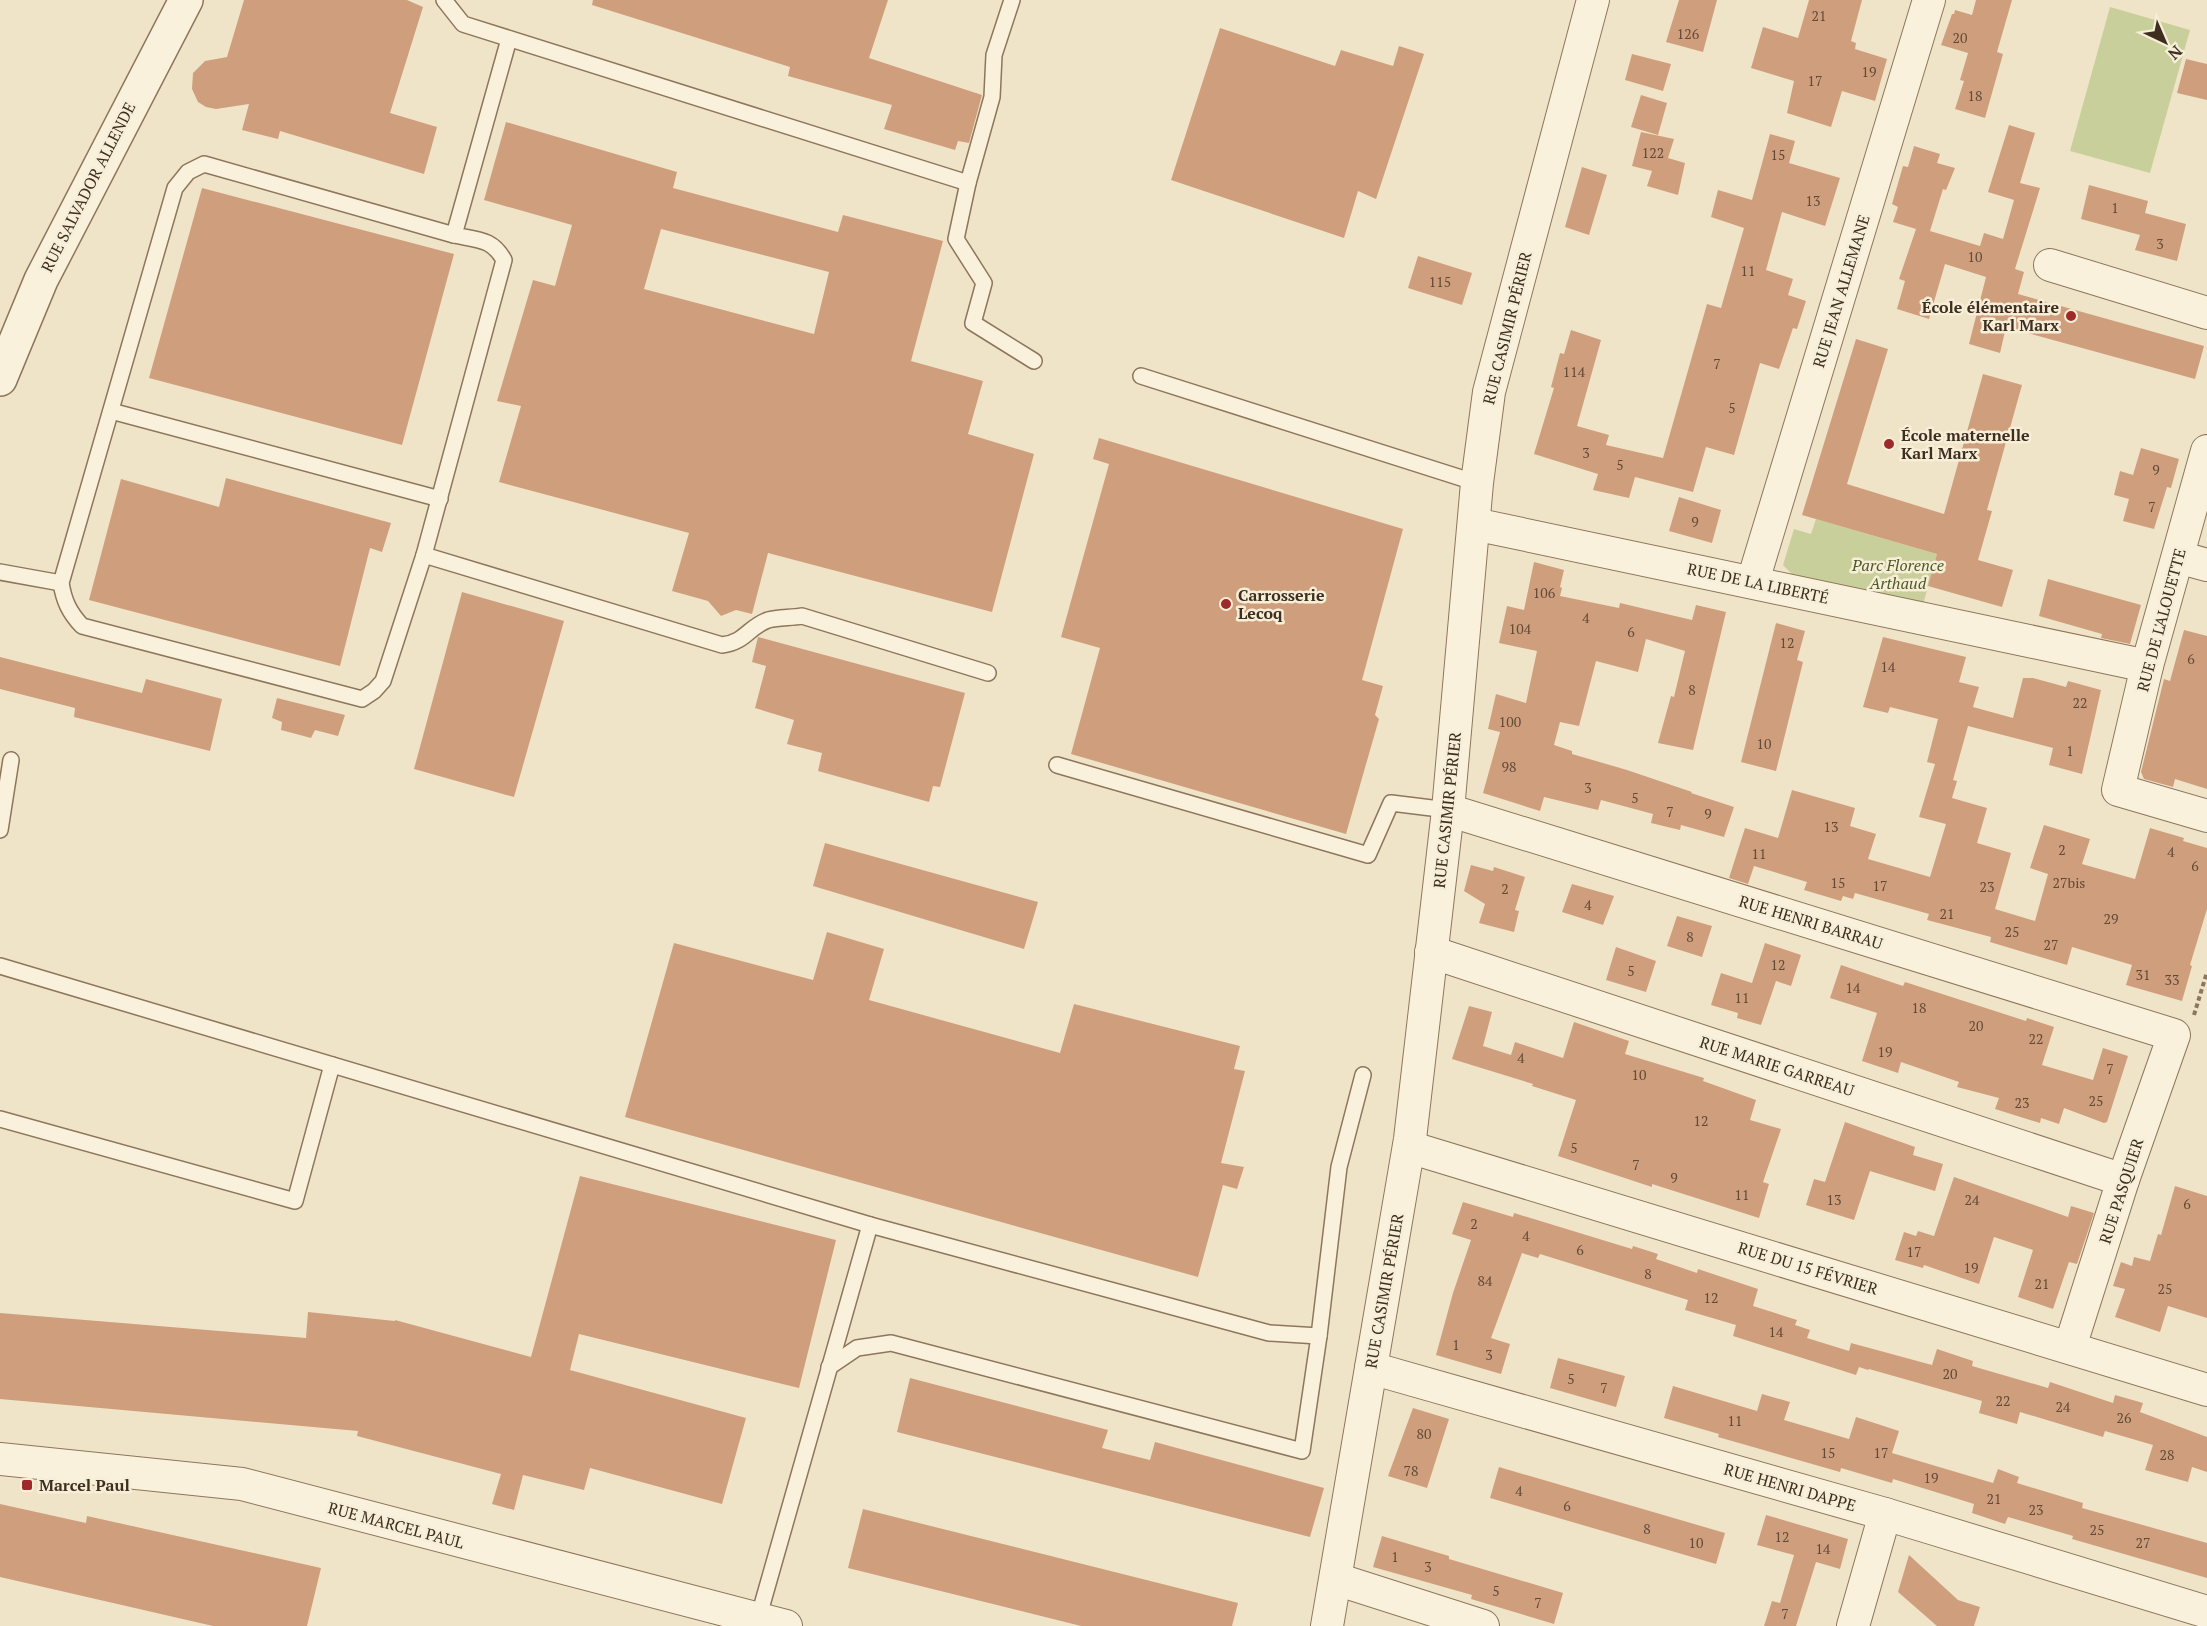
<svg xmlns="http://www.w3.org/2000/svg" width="2207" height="1626" font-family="'PT Serif',serif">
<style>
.green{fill:#c9cf9b}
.building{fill:#cf9f7d;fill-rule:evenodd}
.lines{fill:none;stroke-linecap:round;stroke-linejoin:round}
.service-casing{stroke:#8d765c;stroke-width:18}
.minor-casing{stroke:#8d765c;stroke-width:34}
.tertiary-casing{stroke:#8d765c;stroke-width:36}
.path{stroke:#8d765c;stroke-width:4;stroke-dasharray:4.5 3;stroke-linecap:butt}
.service{stroke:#faf1dc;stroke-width:15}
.minor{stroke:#faf1dc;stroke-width:32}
.tertiary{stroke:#faf1dc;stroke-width:33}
.poi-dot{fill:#9e2a2b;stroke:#f7eed8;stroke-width:2}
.labels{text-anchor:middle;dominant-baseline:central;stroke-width:5;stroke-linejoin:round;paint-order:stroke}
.number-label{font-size:14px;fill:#624a37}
.street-label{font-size:16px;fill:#3d2e20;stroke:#f7eed8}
.poi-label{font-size:16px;font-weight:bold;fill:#3d2e20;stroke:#f7eed8;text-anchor:start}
.park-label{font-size:16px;font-style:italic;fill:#4d5a26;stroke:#f7eed8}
</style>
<rect width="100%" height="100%" fill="#f0e4c8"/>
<!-- green -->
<g class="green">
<polygon points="2110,7 2190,30 2150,173 2070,151"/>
<polygon points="1816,519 1937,554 1921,612 1793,575 1783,565 1794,529 1811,534"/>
</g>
<!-- building -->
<g class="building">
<polygon points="244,0 407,0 423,7 390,113 437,127 424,174 280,131 278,139 242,130 249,104 216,109 206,107 198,102 192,89 193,73 205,61 227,57"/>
<polygon points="593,0 888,0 869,58 982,95 969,143 958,141 955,150 884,129 892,105 788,76 790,67 592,5"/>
<polygon points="1679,0 1717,0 1703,52 1666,42"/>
<polygon points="1809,0 1862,0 1851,41 1856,43 1855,49 1887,59 1875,101 1842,91 1831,127 1787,113 1794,81 1751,68 1763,27 1798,38"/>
<polygon points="1976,0 2012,0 1997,52 2003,54 1985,118 1955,109 1964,81 1960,80 1968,53 1941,45 1952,14 1954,14 1955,10 1972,15"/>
<polygon points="1220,28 1335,66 1341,50 1393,66 1399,46 1424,54 1376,199 1358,191 1344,238 1171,180"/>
<polygon points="1632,54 1671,64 1663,91 1625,80"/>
<polygon points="2186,59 2207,64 2207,100 2177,93"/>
<polygon points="1641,95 1667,103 1658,135 1631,127"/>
<path d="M506,122L677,172L673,188L838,232L843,215L943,241L911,361L983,381L968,434L1034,454L992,612L768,553L752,614L736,610L721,616L708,601L672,591L689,533L499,482L521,406L497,401L533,280L555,286L572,225L484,200ZM661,229L829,272L814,334L644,289Z"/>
<polygon points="2009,125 2035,133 2020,183 2040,188 2015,269 2024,272 2018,294 2204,346 2195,379 2006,327 2000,353 1969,344 1986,277 1945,264 1929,319 1897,309 1905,281 1899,279 1916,229 1893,222 1898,207 1892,204 1903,166 1908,167 1914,146 1940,154 1937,163 1955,168 1946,190 1943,189 1930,231 1980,246 1984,233 2003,239 2014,200 1988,192"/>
<polygon points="1641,132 1674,139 1668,158 1685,163 1678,195 1647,186 1652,171 1632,166"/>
<polygon points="1770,134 1795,141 1789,163 1840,178 1825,226 1782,212 1766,270 1793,279 1788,295 1806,301 1797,329 1793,328 1779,369 1760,363 1734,455 1706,447 1693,492 1635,477 1629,498 1593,490 1598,474 1534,454 1554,388 1551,387 1560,353 1564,354 1571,330 1601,340 1577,426 1609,435 1606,445 1663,458 1707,304 1721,308 1744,228 1711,217 1718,190 1752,200"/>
<polygon points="1582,167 1607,175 1589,235 1565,227"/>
<polygon points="2089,185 2148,201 2145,213 2186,224 2177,261 2135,250 2140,235 2081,219"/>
<polygon points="202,188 454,254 402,445 149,378"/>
<polygon points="1418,256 1472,273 1462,305 1408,288"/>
<polygon points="1856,339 1888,349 1847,484 1944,514 1983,374 2022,385 1987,510 1992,511 1978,560 2013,570 2002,607 1928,586 1937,554 1802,515"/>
<polygon points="1099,438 1403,529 1362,680 1383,686 1375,715 1379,719 1346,834 1071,754 1100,648 1061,637 1109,464 1093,459"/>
<polygon points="2141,448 2179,459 2171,488 2167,487 2154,529 2123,521 2129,499 2114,495 2120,471 2133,475"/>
<polygon points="226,478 391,523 382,552 370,548 340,666 89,600 121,479 219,507"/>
<polygon points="1679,497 1721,510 1712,543 1669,531"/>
<polygon points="1534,562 1564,570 1560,587 1562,588 1560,596 1619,608 1620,603 1692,620 1696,605 1726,612 1693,750 1658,743 1671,696 1674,697 1685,651 1646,639 1638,672 1596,661 1579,726 1560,722 1554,745 1572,751 1572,754 1627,770 1692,792 1691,793 1734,807 1724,837 1681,825 1680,830 1651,823 1653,814 1601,800 1598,810 1544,797 1540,811 1483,793 1500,732 1488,729 1496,694 1526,703 1537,651 1499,643 1507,606 1524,610"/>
<polygon points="2048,579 2141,605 2130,644 2101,638 2102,634 2039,616"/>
<polygon points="462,592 564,621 514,797 414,769"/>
<polygon points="1776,623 1805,631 1797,660 1803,662 1776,771 1741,762"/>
<polygon points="2184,630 2207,636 2207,789 2175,779 2173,787 2144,779 2141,772 2164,679 2170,681"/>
<polygon points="758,637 965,693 940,787 933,786 929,802 818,771 822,753 787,744 794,720 755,708 766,666 752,662"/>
<polygon points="1883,637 1966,657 1959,682 1979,687 1973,707 2013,718 2023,678 2033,678 2066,687 2068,681 2101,690 2082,774 2049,765 2053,748 1968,726 1953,780 1957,781 1952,798 1987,808 1977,843 2011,853 1995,909 2035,921 2048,874 2030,868 2044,825 2090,839 2082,864 2135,879 2150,828 2184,838 2183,841 2207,848 2207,909 2190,965 2192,966 2182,1001 2126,985 2132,965 2072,947 2067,965 1990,942 1991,937 1927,920 1929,914 1855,893 1853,899 1843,896 1841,901 1804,890 1807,882 1754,866 1748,884 1729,878 1745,828 1778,838 1792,790 1855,808 1850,826 1876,834 1868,859 1930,877 1946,824 1919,817 1935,764 1927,762 1938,719 1890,707 1888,713 1863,707"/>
<polygon points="0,657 142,693 146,679 222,699 210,751 74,717 75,708 0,689"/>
<polygon points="277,698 345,715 338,736 315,730 311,738 281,730 282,722 272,718"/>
<polygon points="825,843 1038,902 1024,949 813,886"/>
<polygon points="1471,865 1493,871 1494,867 1525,877 1515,910 1519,911 1514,932 1479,923 1485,904 1464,891"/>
<polygon points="1572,884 1614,896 1603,925 1562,912"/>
<polygon points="1677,916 1712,926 1702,957 1667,946"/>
<polygon points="827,932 884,949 869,1000 1060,1053 1074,1004 1240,1046 1234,1069 1245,1071 1221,1163 1244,1167 1237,1189 1223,1185 1198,1277 625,1117 674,943 813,980"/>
<polygon points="1765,943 1801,955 1791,986 1776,981 1761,1025 1737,1018 1738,1013 1711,1005 1721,973 1752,983"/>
<polygon points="1616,947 1656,961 1646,992 1606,980"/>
<polygon points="1841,965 1903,986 1905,982 2026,1021 2027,1018 2054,1027 2042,1065 2093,1080 2103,1048 2128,1056 2107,1122 2104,1123 2064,1108 2059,1124 2041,1118 2040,1123 1995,1109 1999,1098 1957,1087 1959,1082 1901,1062 1898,1073 1862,1061 1877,1013 1830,998"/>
<polygon points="1469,1006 1492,1012 1483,1046 1511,1055 1515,1042 1563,1058 1574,1022 1629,1041 1625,1054 1704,1078 1703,1081 1756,1100 1750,1120 1781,1129 1763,1182 1769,1184 1759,1218 1652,1184 1652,1187 1558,1156 1576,1100 1532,1086 1533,1084 1452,1059"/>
<polygon points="1845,1122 1915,1147 1913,1155 1943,1164 1935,1191 1870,1171 1854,1220 1806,1205 1814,1179 1825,1182"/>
<polygon points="580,1176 836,1240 799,1388 579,1334 570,1370 746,1418 722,1504 590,1468 584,1490 523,1475 514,1510 492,1504 501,1474 357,1436 358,1431 0,1399 0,1313 306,1338 308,1312 395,1321 395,1320 531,1357"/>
<polygon points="1954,1177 2068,1217 2071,1206 2094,1213 2077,1264 2069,1262 2053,1309 2018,1297 2033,1250 1994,1237 1979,1284 1924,1265 1923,1268 1895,1260 1904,1232 1916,1236 1918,1231 1934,1236"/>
<polygon points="2175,1186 2207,1196 2207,1318 2168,1306 2160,1332 2115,1317 2125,1289 2113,1286 2121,1262 2132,1266 2134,1257 2150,1261 2158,1234 2161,1235"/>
<polygon points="1463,1202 1513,1217 1514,1213 1632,1249 1633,1246 1658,1254 1656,1259 1697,1273 1698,1269 1758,1289 1753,1306 1797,1320 1795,1325 1810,1330 1807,1338 1849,1351 1851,1343 1932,1365 1937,1349 1973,1361 1972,1366 2048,1388 2050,1382 2113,1403 2115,1395 2143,1403 2140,1412 2207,1437 2207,1472 2192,1467 2188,1482 2145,1470 2153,1445 2105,1431 2103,1437 2020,1412 2017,1424 1979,1413 1982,1401 1869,1369 1868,1370 1859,1367 1856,1375 1733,1336 1736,1325 1685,1310 1688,1300 1540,1254 1538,1258 1522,1253 1491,1338 1510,1344 1501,1374 1436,1355 1453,1293 1471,1240 1452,1234"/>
<polygon points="1558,1358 1625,1376 1616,1407 1550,1388"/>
<polygon points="910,1378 1108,1430 1102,1448 1150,1460 1155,1442 1324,1488 1310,1537 897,1432"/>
<polygon points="1673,1386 1757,1411 1762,1394 1790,1402 1784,1420 1849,1439 1856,1417 1899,1431 1892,1453 1993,1483 1998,1469 2019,1477 2017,1483 2083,1503 2082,1508 2207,1543 2207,1578 2072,1539 2073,1536 2008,1517 2005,1524 1972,1513 1974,1504 1942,1494 1893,1479 1892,1483 1841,1468 1840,1472 1718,1437 1719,1434 1664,1418"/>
<polygon points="1413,1408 1449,1419 1427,1488 1388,1476"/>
<polygon points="1499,1467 1725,1533 1716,1564 1490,1498"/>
<polygon points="0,1504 86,1523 87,1516 321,1568 307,1626 213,1626 0,1577"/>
<polygon points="863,1509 1238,1603 1232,1626 1081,1626 848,1568"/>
<polygon points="1766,1515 1848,1539 1840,1569 1816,1562 1796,1626 1764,1626 1772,1601 1780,1603 1794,1555 1757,1545"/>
<polygon points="1382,1536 1449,1556 1449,1559 1563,1593 1554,1624 1471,1599 1472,1595 1373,1567"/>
<polygon points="1909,1555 1958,1600 1980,1607 1974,1626 1937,1626 1898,1592"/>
</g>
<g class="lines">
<defs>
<g id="service">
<polyline points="444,0 463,24 968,183"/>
<polyline points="1012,0 994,55 992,97 968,183 956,239 984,283 973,323 1034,361"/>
<path d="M509,39L454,235C477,240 492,238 504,260L424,555L722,645C746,642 748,627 768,620C778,617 791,618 802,616L988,673"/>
<polyline points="1141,376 1477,483"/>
<polyline points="111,411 440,499"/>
<path d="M424,555L383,681L374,691L362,699L82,626C69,612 64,601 61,583L175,188L188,172L204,164L454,235"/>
<polyline points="0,572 61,583"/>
<polyline points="1057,765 1368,855 1391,803 1448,810"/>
<polyline points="0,830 11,760"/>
<polyline points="0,966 870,1225"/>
<polyline points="0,1119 295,1201 332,1065"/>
<polyline points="829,1367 857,1348 891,1343 1302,1451 1319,1336"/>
<polyline points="758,1619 870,1225 1269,1333 1319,1336 1339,1167 1363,1075"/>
</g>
<g id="minor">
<polyline points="2050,265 2207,313"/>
<polyline points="2207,451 2147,666 2118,790 2207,816"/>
<polyline points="1474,524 2147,666"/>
<polyline points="2178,557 2207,565"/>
<polyline points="1753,581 1929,0"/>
<polyline points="1448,810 2174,1035 2123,1180 2070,1347"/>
<polyline points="1431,952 2123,1180"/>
<polyline points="1409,1147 2207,1390"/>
<polyline points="1371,1368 1885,1514 2207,1612"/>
<polyline points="0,1459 242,1484 786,1626"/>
<polyline points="1336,1579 1483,1626"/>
<polyline points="1327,1626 1410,1139 1448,810 1477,483 1489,392 1593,0"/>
<polyline points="1853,1626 1885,1514"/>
</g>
<polyline id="tertiary" points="0,379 41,280 186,0"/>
</defs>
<!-- service casing -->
<use href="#service" class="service-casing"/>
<!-- minor casing -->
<use href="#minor" class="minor-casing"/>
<!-- tertiary casing -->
<use href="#tertiary" class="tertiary-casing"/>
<!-- path -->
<polyline class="path" points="2194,1015 2207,972"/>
<!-- service -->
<use href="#service" class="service"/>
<!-- minor -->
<use href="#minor" class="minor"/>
<!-- tertiary -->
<use href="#tertiary" class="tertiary"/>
</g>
<!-- markers -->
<g class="poi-dot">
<circle cx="2071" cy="316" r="6"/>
<circle cx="1889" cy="444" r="6"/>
<circle cx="1226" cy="604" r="6"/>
<rect x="21" y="1479" width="12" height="12" rx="3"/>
</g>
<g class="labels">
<!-- number labels -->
<g class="number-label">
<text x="1819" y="15">21</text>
<text x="1688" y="33">126</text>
<text x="1960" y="37">20</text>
<text x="1869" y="71">19</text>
<text x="1815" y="80">17</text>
<text x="1975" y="95">18</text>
<text x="1653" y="152">122</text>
<text x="1778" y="154">15</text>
<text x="1813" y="200">13</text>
<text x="2115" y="207">1</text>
<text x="2160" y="243">3</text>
<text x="1975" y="256">10</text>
<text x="1748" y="270">11</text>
<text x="1440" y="281">115</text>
<text x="1717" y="363">7</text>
<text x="1574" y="371">114</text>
<text x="1732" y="407">5</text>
<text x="1586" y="452">3</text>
<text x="1620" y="464">5</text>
<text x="2156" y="469">9</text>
<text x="2152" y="506">7</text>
<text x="1695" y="521">9</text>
<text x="1544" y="592">106</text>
<text x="1586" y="617">4</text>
<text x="1520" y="628">104</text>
<text x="1631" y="631">6</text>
<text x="1787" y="642">12</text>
<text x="2191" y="658">6</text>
<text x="1888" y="666">14</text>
<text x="1692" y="689">8</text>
<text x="2080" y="702">22</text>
<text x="1510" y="721">100</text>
<text x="1764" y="743">10</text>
<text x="2070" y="750">1</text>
<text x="1509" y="766">98</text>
<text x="1588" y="787">3</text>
<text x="1635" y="797">5</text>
<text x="1670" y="811">7</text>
<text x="1708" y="813">9</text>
<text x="1831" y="826">13</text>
<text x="2062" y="849">2</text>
<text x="2171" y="851">4</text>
<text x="1759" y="853">11</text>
<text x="2195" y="865">6</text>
<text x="1838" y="882">15</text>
<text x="2069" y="882">27bis</text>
<text x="1880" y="885">17</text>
<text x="1987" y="886">23</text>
<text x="1505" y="888">2</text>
<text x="1588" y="904">4</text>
<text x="1947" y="913">21</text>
<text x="2111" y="918">29</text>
<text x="2012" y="931">25</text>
<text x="1690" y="936">8</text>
<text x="2051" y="944">27</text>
<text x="1778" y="964">12</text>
<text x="1631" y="970">5</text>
<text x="2143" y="974">31</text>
<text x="2172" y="979">33</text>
<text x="1853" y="987">14</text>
<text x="1742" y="997">11</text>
<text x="1919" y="1007">18</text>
<text x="1976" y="1025">20</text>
<text x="2036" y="1038">22</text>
<text x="1885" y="1051">19</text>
<text x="1521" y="1057">4</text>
<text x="2110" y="1068">7</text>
<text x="1639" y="1074">10</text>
<text x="2096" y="1100">25</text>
<text x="2022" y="1102">23</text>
<text x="1701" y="1120">12</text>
<text x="1574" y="1147">5</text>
<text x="1636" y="1164">7</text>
<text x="1674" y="1177">9</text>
<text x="1742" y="1194">11</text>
<text x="1834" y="1199">13</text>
<text x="1972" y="1199">24</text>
<text x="2187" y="1203">6</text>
<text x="1474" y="1223">2</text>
<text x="1526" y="1235">4</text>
<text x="1580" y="1249">6</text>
<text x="1914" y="1251">17</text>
<text x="1971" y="1267">19</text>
<text x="1648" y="1273">8</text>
<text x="1485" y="1280">84</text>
<text x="2042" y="1283">21</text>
<text x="2165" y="1288">25</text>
<text x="1711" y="1297">12</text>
<text x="1776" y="1331">14</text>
<text x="1456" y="1344">1</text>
<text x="1489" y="1354">3</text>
<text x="1950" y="1373">20</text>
<text x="1571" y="1378">5</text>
<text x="1604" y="1387">7</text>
<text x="2003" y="1400">22</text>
<text x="2063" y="1406">24</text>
<text x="2124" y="1417">26</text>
<text x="1735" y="1420">11</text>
<text x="1424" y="1433">80</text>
<text x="1828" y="1452">15</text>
<text x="1881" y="1452">17</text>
<text x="2167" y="1454">28</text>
<text x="1411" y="1470">78</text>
<text x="1931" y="1477">19</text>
<text x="1519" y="1490">4</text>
<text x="1994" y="1498">21</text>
<text x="1567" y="1505">6</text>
<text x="2036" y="1509">23</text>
<text x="1647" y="1528">8</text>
<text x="2097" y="1529">25</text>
<text x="1782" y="1536">12</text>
<text x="1696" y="1542">10</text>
<text x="2143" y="1542">27</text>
<text x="1823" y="1548">14</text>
<text x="1395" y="1556">1</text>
<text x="1428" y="1566">3</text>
<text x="1496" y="1590">5</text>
<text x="1538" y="1602">7</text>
<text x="1785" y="1613">7</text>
</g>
<!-- street labels -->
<g class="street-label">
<text transform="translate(88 187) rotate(-63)">RUE SALVADOR ALLENDE</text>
<text transform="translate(1841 291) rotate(-73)">RUE JEAN ALLEMANE</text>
<text transform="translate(1507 328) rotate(-76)">RUE CASIMIR PÉRIER</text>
<text transform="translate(1758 583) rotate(12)">RUE DE LA LIBERTÉ</text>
<text transform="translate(2161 620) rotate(-75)">RUE DE L'ALOUETTE</text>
<text transform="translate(1447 810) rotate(-84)">RUE CASIMIR PÉRIER</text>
<text transform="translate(1811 922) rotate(17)">RUE HENRI BARRAU</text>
<text transform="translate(1777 1066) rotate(18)">RUE MARIE GARREAU</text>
<text transform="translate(2121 1191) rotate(-72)">RUE PASQUIER</text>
<text transform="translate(1808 1268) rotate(17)">RUE DU 15 FÉVRIER</text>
<text transform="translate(1384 1291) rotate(-80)">RUE CASIMIR PÉRIER</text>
<text transform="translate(1790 1487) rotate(16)">RUE HENRI DAPPE</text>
<text transform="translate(396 1525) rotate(15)">RUE MARCEL PAUL</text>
</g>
<!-- poi labels -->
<g class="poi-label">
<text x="2059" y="307" text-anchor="end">École élémentaire<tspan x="2059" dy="18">Karl Marx</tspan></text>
<text x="1901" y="435">École maternelle<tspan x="1901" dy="18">Karl Marx</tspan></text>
<text x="1238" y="595">Carrosserie<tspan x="1238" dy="18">Lecoq</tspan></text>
<text x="39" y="1485">Marcel Paul</text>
</g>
<!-- park labels -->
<g class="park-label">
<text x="1898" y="565">Parc Florence<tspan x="1898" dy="18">Arthaud</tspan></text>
</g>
</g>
<!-- north arrow -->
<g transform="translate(2165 42) rotate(136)" stroke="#f7eed8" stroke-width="4.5" paint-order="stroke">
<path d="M0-4.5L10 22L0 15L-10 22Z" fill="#3d2e20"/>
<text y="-9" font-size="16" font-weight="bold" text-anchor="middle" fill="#3d2e20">N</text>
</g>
</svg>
